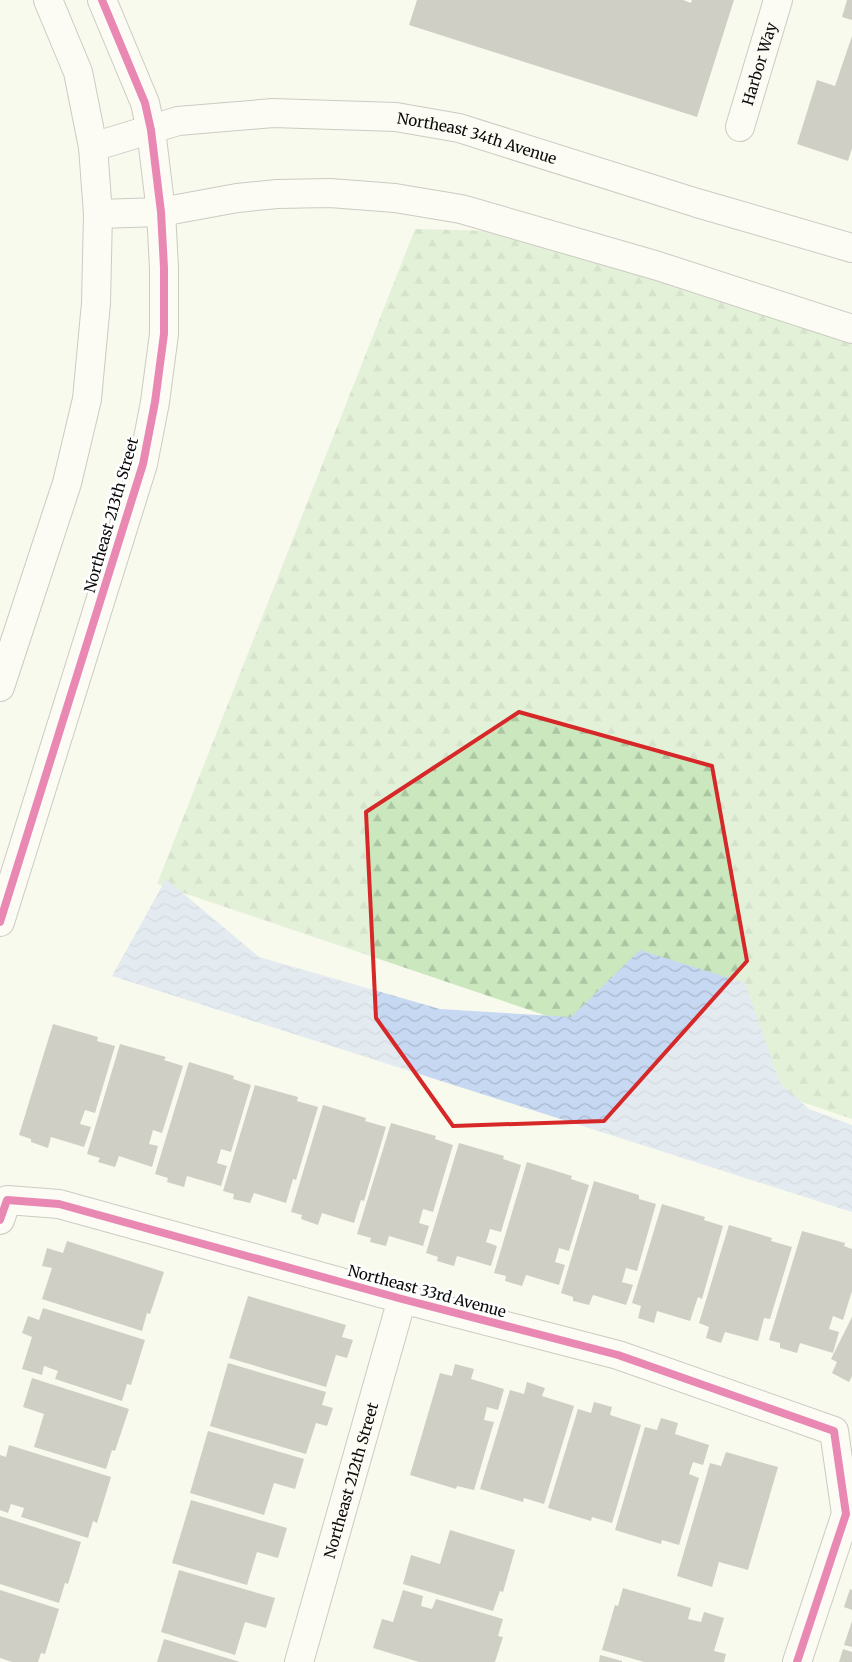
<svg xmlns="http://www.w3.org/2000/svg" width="852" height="1662" font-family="Merriweather,serif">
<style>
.forest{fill:url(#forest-firs)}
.water{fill:url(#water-waves)}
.building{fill:#9c9b95}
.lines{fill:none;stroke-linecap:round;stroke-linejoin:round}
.minor-casing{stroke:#92938d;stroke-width:30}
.minor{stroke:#fefefc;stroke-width:28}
.cycleway-casing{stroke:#fff;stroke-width:11}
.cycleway{stroke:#d6006c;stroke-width:8}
.marked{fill:none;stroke:#d62828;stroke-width:4;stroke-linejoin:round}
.labels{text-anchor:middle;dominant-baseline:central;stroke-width:5;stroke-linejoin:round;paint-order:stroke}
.street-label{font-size:15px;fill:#0b0b0b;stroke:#fff}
</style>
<defs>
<pattern id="forest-firs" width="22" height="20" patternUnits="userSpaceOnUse" patternTransform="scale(1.25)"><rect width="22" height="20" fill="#cae7be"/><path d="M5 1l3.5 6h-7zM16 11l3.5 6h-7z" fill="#acc5a2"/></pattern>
<pattern id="water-waves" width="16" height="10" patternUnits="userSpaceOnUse" patternTransform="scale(1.25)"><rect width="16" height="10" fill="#c7d8f2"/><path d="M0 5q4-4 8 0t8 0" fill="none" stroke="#aab8ce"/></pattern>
</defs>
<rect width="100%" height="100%" fill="#f9faee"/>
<!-- forest -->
<polygon class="forest" points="415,229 538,232 852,334 852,1119 157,884"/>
<!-- water -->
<polygon class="water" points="166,879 259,957 440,1009 571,1017 640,950 745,983 780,1083 809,1109 852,1125 852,1212 112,976"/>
<!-- building -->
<g class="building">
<polygon points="417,0 683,0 691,3 692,0 734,0 697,117 409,25"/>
<polygon points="847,0 852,0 852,20 842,17"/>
<polygon points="852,36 852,148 848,161 797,144 817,80 835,86"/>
<polygon points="53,1024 98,1037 97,1041 115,1046 95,1113 85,1110 80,1124 91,1127 84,1147 51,1137 48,1148 31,1142 31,1139 19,1135"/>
<polygon points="120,1044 166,1057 164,1060 183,1066 162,1133 153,1130 149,1144 158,1146 152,1167 119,1156 115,1167 98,1162 100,1158 87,1154"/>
<polygon points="189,1062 234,1076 233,1079 251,1085 231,1152 221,1149 217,1163 227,1166 221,1186 187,1176 184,1187 167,1182 168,1178 155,1174"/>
<polygon points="255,1085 298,1097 297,1101 318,1107 296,1180 293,1179 286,1203 254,1193 250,1203 233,1199 234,1194 223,1191"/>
<polygon points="323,1105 366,1118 365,1121 386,1127 364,1201 361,1200 354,1223 322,1213 318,1225 301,1219 302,1215 291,1212"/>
<polygon points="391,1123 436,1136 435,1139 453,1145 433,1212 423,1209 419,1223 429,1226 423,1246 389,1236 386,1246 370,1242 371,1238 357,1234"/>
<polygon points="459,1143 504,1156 503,1159 521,1165 501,1232 490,1229 486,1242 497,1246 491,1266 457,1256 454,1266 437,1261 438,1257 426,1253"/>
<polygon points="527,1162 572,1176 571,1179 589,1185 569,1251 559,1248 555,1262 565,1265 559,1285 526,1275 522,1286 505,1281 506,1276 494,1273"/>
<polygon points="594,1181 639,1195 639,1199 656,1204 637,1271 626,1268 622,1282 633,1285 626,1305 593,1295 589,1305 573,1301 573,1297 561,1293"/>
<polygon points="662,1204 705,1217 704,1220 723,1226 702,1299 698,1297 690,1321 657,1311 654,1323 638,1318 641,1306 632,1303"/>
<polygon points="729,1225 772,1238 771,1241 792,1247 770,1319 764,1318 758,1341 725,1332 721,1343 706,1338 709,1327 699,1323"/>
<polygon points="802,1231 845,1243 844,1246 852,1249 852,1291 843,1320 833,1316 829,1329 839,1332 833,1353 800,1343 797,1353 780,1348 780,1343 769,1340"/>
<polygon points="67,1241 164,1272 150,1314 147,1313 142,1331 42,1299 52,1268 42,1266 47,1248 63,1253"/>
<polygon points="248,1296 346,1325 342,1337 353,1340 347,1358 336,1355 326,1387 229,1358"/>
<polygon points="43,1308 145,1340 131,1385 127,1384 122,1401 55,1379 58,1371 44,1366 42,1375 22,1369 32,1337 22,1333 28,1316 39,1320"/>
<polygon points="852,1317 852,1376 849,1382 832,1373 837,1362 831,1359"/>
<polygon points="228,1363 326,1392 322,1405 333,1408 327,1426 316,1423 306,1454 210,1426"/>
<polygon points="455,1364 474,1369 471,1379 504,1389 498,1410 487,1407 484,1420 494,1422 474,1490 457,1486 456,1489 410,1475 440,1373 452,1376"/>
<polygon points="32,1378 129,1409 115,1451 112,1450 106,1469 34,1447 44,1414 23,1407"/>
<polygon points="527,1382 545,1388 542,1396 574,1406 544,1504 524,1498 523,1502 480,1489 510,1390 524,1394"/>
<polygon points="594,1402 612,1407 610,1415 641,1425 612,1523 592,1517 591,1521 548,1508 578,1409 591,1413"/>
<polygon points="661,1418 678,1423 675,1434 709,1445 703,1465 693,1462 689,1474 699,1478 679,1545 662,1540 661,1544 615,1530 645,1427 657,1430"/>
<polygon points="208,1431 304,1459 295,1489 274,1483 264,1515 190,1493"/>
<polygon points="9,1445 111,1477 97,1523 93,1521 88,1538 21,1517 24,1508 11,1504 8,1513 0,1510 0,1455 6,1457"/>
<polygon points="726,1452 778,1467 748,1570 719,1562 712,1587 677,1576 710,1463 721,1466"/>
<polygon points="191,1500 287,1528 278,1558 257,1552 247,1585 172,1563"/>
<polygon points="0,1516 81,1542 68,1584 65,1583 59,1603 0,1584"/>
<polygon points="450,1530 515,1550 503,1592 500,1591 493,1611 403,1584 411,1555 440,1564"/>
<polygon points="179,1570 275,1598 266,1628 245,1622 235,1655 161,1632"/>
<polygon points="623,1588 691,1608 688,1619 701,1622 704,1612 724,1618 714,1651 726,1654 724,1662 644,1662 602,1650 615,1605 618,1606"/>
<polygon points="850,1589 852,1590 852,1610 844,1607"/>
<polygon points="0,1590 59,1609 45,1654 41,1653 38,1662 12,1662 0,1658"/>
<polygon points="403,1590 423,1596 421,1606 432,1609 436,1599 503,1619 498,1636 503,1637 495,1662 419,1662 373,1648 382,1619 393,1622"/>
<polygon points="852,1621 852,1647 844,1645"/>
<polygon points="164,1639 240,1662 157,1662"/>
<polygon points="843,1649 852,1652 852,1662 839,1662"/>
<polygon points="600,1655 622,1661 622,1662 599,1662"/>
</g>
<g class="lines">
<defs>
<g id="minor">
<path id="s1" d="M740,127L778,0"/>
<path id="s2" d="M93,147L178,121L273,113L396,117L459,128L697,203L852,248"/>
<polyline points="98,214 161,212 237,198 277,194 330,193 395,198 461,209 658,266 852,329"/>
<polyline points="0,687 67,483 87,399 96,303 98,214 93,147 78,72 48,0"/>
<polyline points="0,922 143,464 155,402 164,334 164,268 161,212 151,130 145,103 102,0"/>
<polyline points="0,1220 7,1200 59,1204 402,1299 618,1355 834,1431 846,1514 797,1662"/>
<path id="s3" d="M299,1662L402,1299"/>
</g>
</defs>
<!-- minor casing -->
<use href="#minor" class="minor-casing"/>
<!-- minor -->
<use href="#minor" class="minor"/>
<defs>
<g id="cycleway">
<polyline points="0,922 143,464 155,402 164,334 164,268 161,212 151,130 145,103 102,0"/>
<polyline points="0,1220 7,1200 59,1204 402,1299 618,1355 834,1431 846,1514 797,1662"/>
</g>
</defs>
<!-- cycleway casing -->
<use href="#cycleway" class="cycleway-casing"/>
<!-- cycleway -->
<use href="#cycleway" class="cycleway"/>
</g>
<!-- marked area -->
<path d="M0 0H852V1662H0ZM519,712L712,766L747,961L604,1121L453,1126L376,1018L366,812Z" fill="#f9faee" fill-opacity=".55" fill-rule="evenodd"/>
<path class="marked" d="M519,712L712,766L747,961L604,1121L453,1126L376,1018L366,812Z"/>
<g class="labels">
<!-- street labels -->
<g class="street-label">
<text stroke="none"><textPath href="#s1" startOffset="66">Harbor Way</textPath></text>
<text stroke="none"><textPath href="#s2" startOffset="391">Northeast 34th Avenue</textPath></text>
<text transform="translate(111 515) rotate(-74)">Northeast 213th Street</text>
<text transform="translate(427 1291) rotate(15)">Northeast 33rd Avenue</text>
<text stroke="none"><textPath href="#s3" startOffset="189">Northeast 212th Street</textPath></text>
</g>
</g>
</svg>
